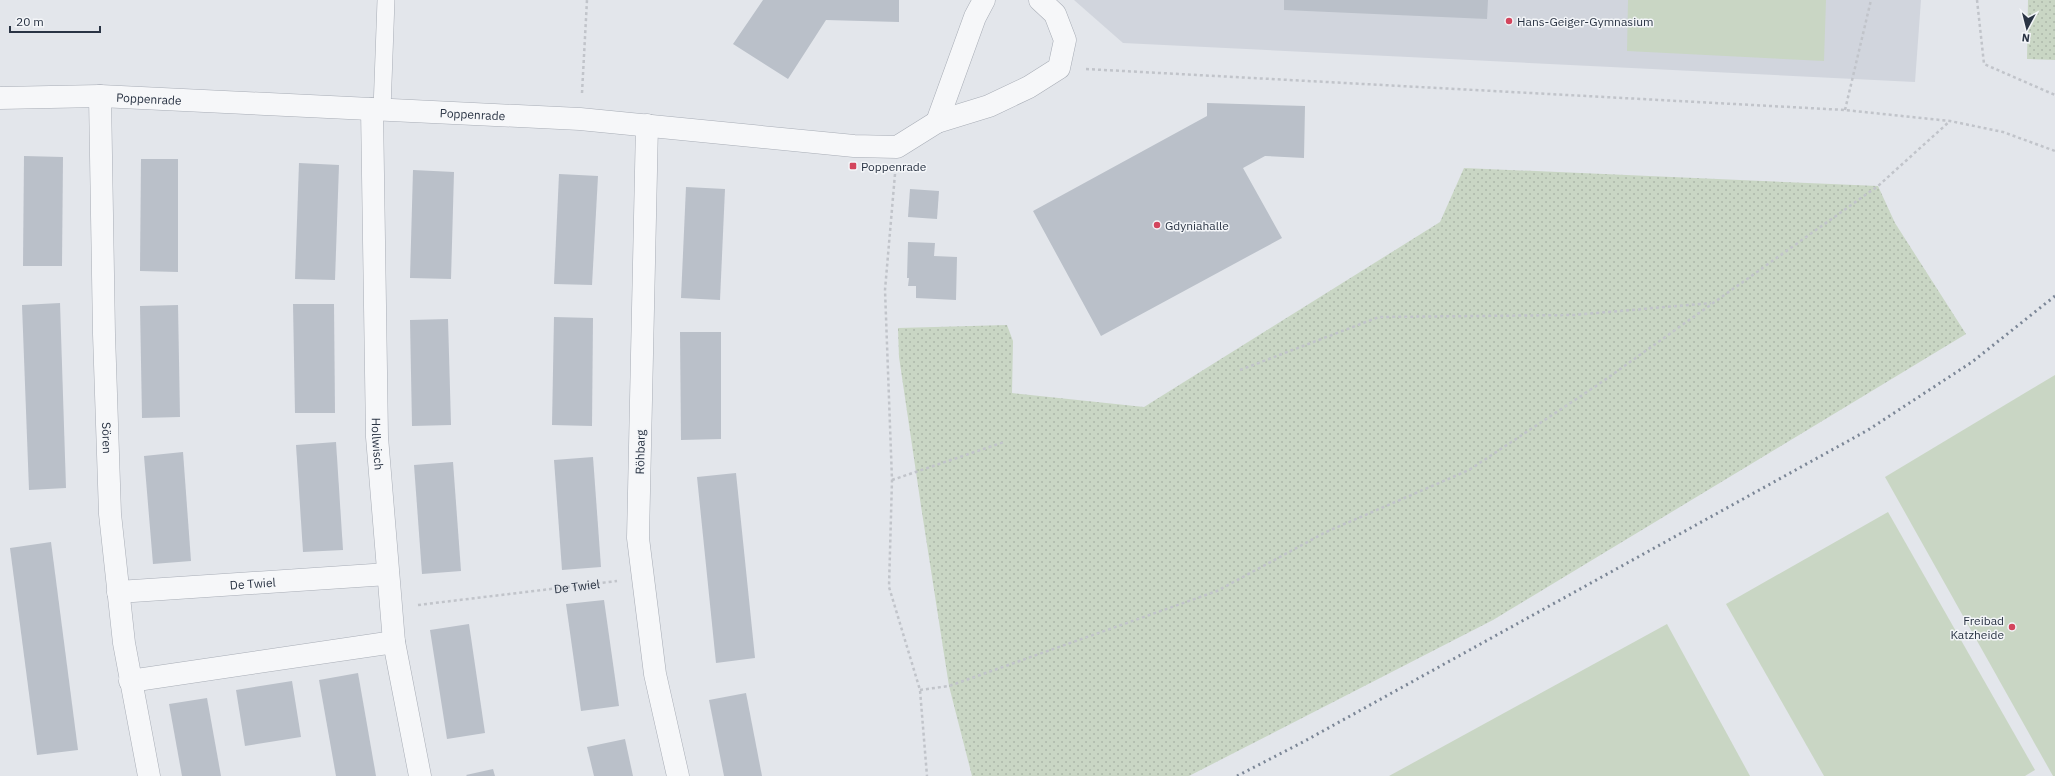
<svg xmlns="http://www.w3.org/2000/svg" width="2055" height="776" font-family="'IBM Plex Sans',sans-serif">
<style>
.built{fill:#d1d5dd}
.park{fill:#c9d6c4}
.garden{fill:url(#garden-dots)}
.building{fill:#bac0c9}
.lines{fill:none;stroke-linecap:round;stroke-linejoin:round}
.service-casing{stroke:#a8adb6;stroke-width:18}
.minor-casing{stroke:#a8adb6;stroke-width:23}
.path{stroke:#c1c4ca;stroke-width:2.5;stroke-dasharray:3 3;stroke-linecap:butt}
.service{stroke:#f6f7f9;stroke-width:17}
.minor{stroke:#f6f7f9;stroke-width:22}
.rail{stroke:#7b8696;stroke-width:3;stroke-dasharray:2 4;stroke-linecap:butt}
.poi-dot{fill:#d3455d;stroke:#f3f5f8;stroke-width:1.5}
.labels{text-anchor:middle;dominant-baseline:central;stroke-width:3;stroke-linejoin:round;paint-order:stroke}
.poi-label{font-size:12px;fill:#2a3444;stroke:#f3f5f8;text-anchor:start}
.street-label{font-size:12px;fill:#2a3444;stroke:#f3f5f8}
</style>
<defs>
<pattern id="garden-dots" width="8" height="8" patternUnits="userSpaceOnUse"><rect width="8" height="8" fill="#c9d6c4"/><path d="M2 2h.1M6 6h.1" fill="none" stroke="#adb8aa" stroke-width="1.8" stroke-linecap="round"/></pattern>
</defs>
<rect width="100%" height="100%" fill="#e3e6eb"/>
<!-- built -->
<polygon class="built" points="1074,0 1921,0 1915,82 1123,43"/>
<!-- park -->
<g class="park">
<polygon points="1628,0 1826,0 1824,61 1627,51"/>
<polygon points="2055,375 2055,776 2053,776 1885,477"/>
<polygon points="1888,512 2035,770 2025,776 1824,776 1726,604"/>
<polygon points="1667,624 1750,776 1389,776"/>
</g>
<!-- garden -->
<g class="garden">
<polygon points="2028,0 2055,0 2055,60 2027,59"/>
<polygon points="1464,168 1878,186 1895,223 1966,334 1493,620 1189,776 972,776 949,686 921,506 899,357 898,328 1007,325 1013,341 1012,393 1144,407 1440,222"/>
</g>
<!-- building -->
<g class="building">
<polygon points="763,0 899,0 899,22 826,20 788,79 733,44"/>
<polygon points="1284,0 1488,0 1487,19 1284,10"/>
<polygon points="1207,103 1305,106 1304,158 1265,156 1243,168 1282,238 1101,336 1033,211 1207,116"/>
<polygon points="24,156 63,157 62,266 23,266"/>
<polygon points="141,159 178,159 178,272 140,271"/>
<polygon points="299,163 339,165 335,280 295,279"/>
<polygon points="413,170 454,172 451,279 410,278"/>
<polygon points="559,174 598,176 592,285 554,284"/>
<polygon points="686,187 725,189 720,300 681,298"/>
<polygon points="910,189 939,191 937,219 908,217"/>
<polygon points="908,242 935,243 934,256 957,257 956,300 916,298 916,286 908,286 909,278 907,278"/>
<polygon points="60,303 66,488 29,490 22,305"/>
<polygon points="293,304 334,304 335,413 295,413"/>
<polygon points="178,305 180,417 142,418 140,306"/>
<polygon points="554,317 593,318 592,426 552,425"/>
<polygon points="448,319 451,425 412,426 410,320"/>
<polygon points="680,332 721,332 721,439 681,440"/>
<polygon points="336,442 343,550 303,552 296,445"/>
<polygon points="183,452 191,561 153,564 144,456"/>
<polygon points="593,457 601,567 562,570 554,460"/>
<polygon points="453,462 461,571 422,574 414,465"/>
<polygon points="736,473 755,658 716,663 697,477"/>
<polygon points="51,542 78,750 37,755 10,548"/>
<polygon points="604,600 619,706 581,711 566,604"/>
<polygon points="469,624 485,733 447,739 430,630"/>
<polygon points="358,673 376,776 336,776 319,680"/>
<polygon points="292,681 301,737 245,746 236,690"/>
<polygon points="746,693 762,776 724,776 709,700"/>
<polygon points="207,698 221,776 182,776 169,704"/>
<polygon points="625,739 633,776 594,776 587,747"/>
<polygon points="493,769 495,776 467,776 466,775"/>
</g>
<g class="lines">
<defs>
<polyline id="service" points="382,110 386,0"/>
<g id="minor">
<path id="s2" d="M100,96L104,334L110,514L124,643L149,776"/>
<path id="s3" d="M0,98L100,96L580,119L854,146L897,147L937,122L989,106L1029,87L1059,68L1065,40L1055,14L1040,0"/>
<path id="s4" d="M372,109L377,437L394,642L420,776"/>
<polyline points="937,122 975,17 984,0"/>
<polyline points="647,125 638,538 655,674 678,776"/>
<path id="s5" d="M118,592L388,574"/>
<polyline points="130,681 394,642"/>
</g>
</defs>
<!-- service casing -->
<use href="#service" class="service-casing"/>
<!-- minor casing -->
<use href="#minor" class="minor-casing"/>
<!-- path -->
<g class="path">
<polyline points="1977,0 1984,64 2055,95"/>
<polyline points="1086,69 1845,110 1950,121 2003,132 2055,151"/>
<polyline points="582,93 587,0"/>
<polyline points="1845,110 1871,0"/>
<polyline points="895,174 885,290 892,480 889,587 920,690 927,776"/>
<polyline points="1240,370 1379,317 1574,315 1711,303"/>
<polyline points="892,480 1004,442"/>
<path id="s1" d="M418,605L617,581"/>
<polyline points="920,690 949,686 1217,591 1326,532 1469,470 1599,384 1878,186 1950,121"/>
</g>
<!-- service -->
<use href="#service" class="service"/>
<!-- minor -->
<use href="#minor" class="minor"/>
<!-- rail -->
<polyline class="rail" points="1237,776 1303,742 1868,430 1972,362 2055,296"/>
</g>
<!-- markers -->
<g class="poi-dot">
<circle cx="1509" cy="21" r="4"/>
<rect x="849" y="162" width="8" height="8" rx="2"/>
<circle cx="1157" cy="225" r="4"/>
<circle cx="2012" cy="627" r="4"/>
</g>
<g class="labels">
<!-- poi labels -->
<g class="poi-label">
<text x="1517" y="21">Hans-Geiger-Gymnasium</text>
<text x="861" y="166">Poppenrade</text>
<text x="1165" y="225">Gdyniahalle</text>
<text x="2004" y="620" text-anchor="end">Freibad<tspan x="2004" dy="14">Katzheide</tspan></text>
</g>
<!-- street labels -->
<g class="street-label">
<text stroke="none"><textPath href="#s3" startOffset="149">Poppenrade</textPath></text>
<text stroke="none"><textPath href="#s3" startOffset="473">Poppenrade</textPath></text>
<text stroke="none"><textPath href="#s2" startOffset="342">Sören</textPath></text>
<text stroke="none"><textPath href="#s4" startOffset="335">Hollwisch</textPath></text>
<text transform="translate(640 452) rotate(-89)">Röhbarg</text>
<text stroke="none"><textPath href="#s5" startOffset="135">De Twiel</textPath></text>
<text stroke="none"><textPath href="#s1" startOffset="160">De Twiel</textPath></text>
</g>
</g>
<!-- north arrow -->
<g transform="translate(2027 28) rotate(187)" stroke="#f3f5f8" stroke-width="3" paint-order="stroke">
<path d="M0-3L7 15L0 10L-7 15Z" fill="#2a3444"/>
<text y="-6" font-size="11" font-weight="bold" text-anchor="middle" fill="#2a3444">N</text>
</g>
<!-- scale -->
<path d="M10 26v6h90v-6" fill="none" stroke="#2a3444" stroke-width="2"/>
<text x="16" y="26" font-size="12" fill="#2a3444" stroke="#f3f5f8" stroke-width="3" paint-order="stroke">20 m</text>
</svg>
